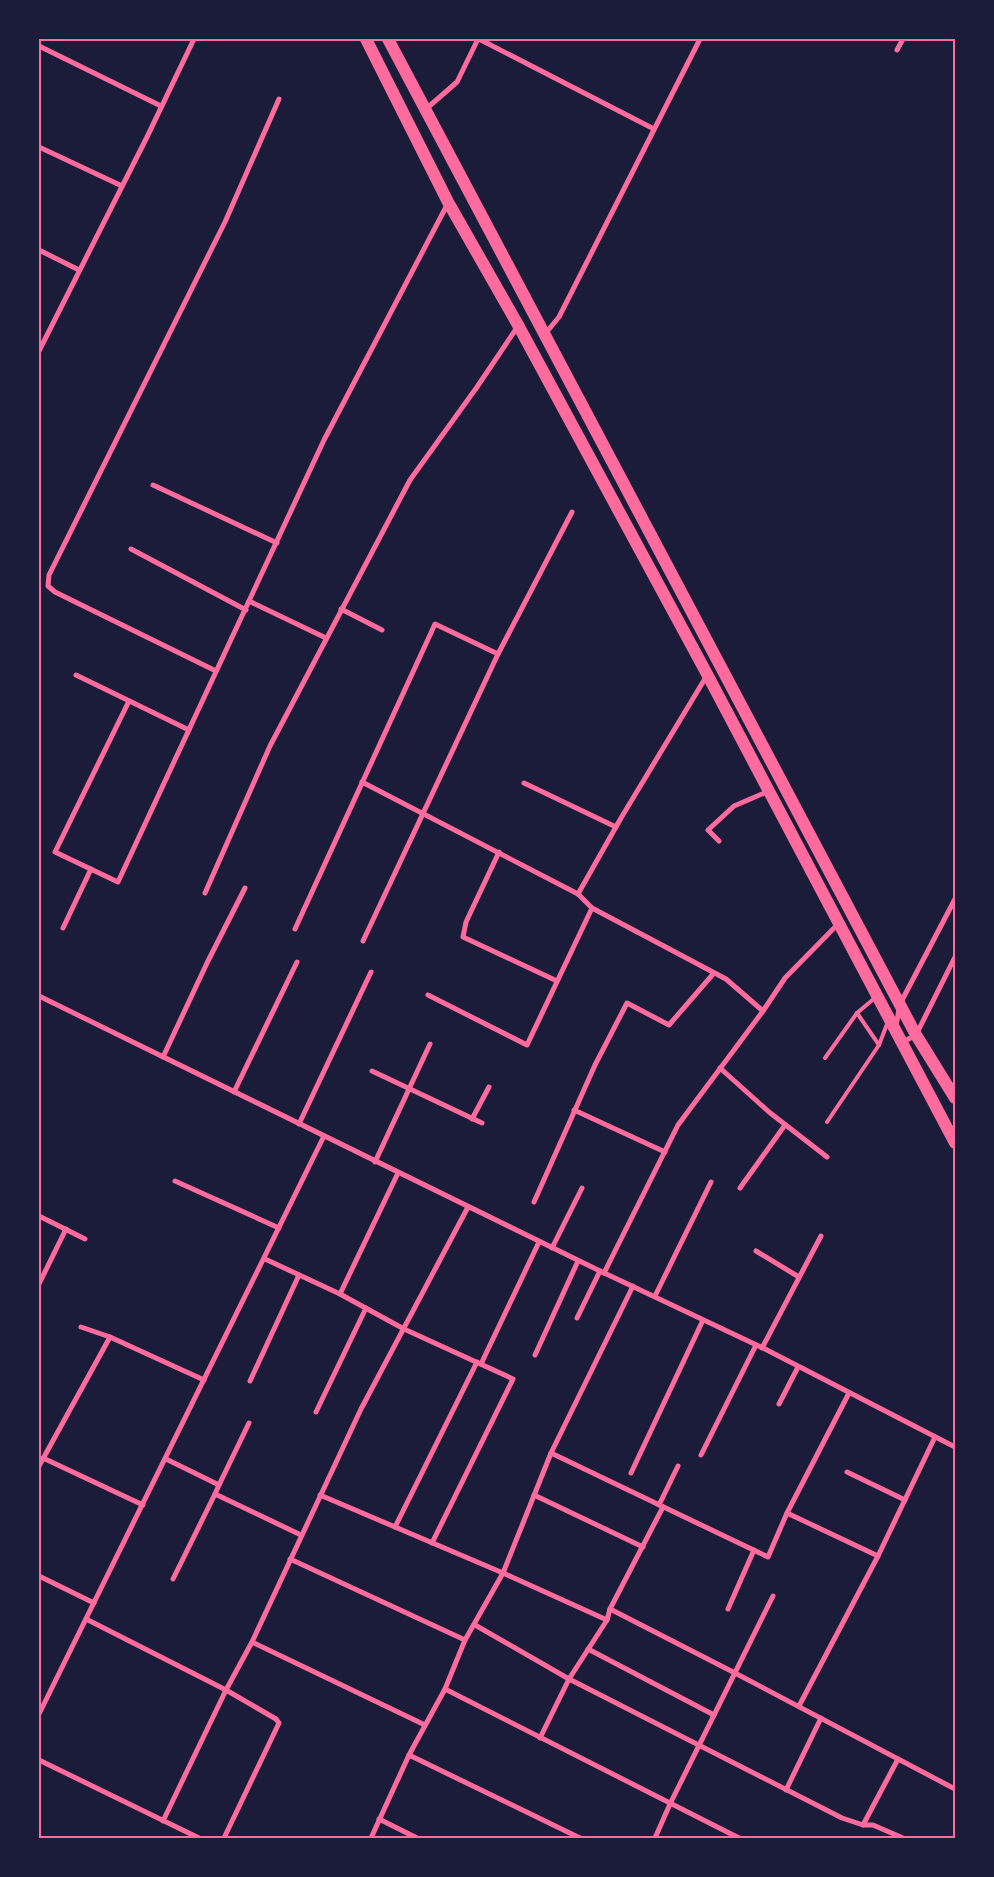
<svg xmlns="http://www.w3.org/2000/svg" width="994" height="1877" font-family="Lora,serif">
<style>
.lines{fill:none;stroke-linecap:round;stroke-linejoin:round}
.service{stroke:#ff6b9d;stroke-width:4}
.minor{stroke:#ff6b9d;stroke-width:5}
.primary{stroke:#ff6b9d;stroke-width:12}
.neatline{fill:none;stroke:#ff6b9d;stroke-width:2}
</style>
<rect width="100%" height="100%" fill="#1b1b3a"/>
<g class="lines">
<!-- service -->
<g class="service">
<polyline points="857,1013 879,1045"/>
<polyline points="825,1058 857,1013 876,997"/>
<polyline points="827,1122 879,1045 887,1024"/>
</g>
<!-- minor -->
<g class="minor">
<polyline points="479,39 654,129"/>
<polyline points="39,46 161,106"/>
<polyline points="897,50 903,39"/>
<polyline points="426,109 457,82 478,39"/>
<polyline points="39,147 122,186"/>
<polyline points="39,250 79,270"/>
<polyline points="545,334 559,317 700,39"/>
<polyline points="39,351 147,137 194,39"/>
<polyline points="153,485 277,543"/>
<polyline points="131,549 246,610"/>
<polyline points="249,601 326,638"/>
<polyline points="341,609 382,630"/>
<polyline points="216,671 55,592 48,586 49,575 225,222 279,99"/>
<polyline points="76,675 189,730"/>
<polyline points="129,701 55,852 118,882 324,440 447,205"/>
<polyline points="362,782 578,894 592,908 726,979 763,1011"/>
<polyline points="524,783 616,827"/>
<polyline points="719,841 708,830 734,806 769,791"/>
<polyline points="499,852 466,922 463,937 557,981"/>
<polyline points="205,893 270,746 410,480 477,387 518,326"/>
<polyline points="578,894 621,818 706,677"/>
<polyline points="63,928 91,869"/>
<polyline points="295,929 435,624 498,654"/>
<polyline points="363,941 498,654 572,512"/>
<polyline points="428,995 527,1045 592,908"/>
<polyline points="39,996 600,1271 765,1349 955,1447"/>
<polyline points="896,1026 900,1004 955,899"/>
<polyline points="903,1042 916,1035 955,957"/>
<polyline points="163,1057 207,963 245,888"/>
<polyline points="720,1068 769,1112 827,1157"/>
<polyline points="372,1071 482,1123"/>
<polyline points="234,1092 297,962"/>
<polyline points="574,1110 665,1152"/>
<polyline points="472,1119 489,1087"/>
<polyline points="299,1124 371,972"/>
<polyline points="375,1162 430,1044"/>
<polyline points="175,1181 279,1228"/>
<polyline points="740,1188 785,1125"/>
<polyline points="534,1202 595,1065 627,1003 669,1025 714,973"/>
<polyline points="39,1216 85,1239"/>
<polyline points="552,1248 582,1188"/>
<polyline points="756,1251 799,1277"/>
<polyline points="265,1259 340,1294 398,1173"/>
<polyline points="604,1273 678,1125 763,1011 785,978 839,923"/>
<polyline points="39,1284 66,1229"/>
<polyline points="340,1294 404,1329 513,1379 432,1543"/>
<polyline points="655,1296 711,1182"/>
<polyline points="577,1318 600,1271"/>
<polyline points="81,1327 110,1337 204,1380"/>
<polyline points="762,1348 821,1236"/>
<polyline points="535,1355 578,1261"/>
<polyline points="481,1364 539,1242"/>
<polyline points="250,1381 299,1275"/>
<polyline points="779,1404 798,1367"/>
<polyline points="316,1412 366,1308"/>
<polyline points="551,1453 768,1557 787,1513 849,1393"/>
<polyline points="701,1455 756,1345"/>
<polyline points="43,1458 143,1505"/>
<polyline points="166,1459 219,1485 215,1494 301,1535"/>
<polyline points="39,1466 110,1337"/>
<polyline points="847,1472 905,1500"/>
<polyline points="631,1473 703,1320"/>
<polyline points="219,1485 249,1423"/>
<polyline points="320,1495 503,1573 607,1620"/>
<polyline points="534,1495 643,1547"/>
<polyline points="659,1505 678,1466"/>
<polyline points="787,1513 878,1556"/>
<polyline points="395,1527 477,1362"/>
<polyline points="290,1559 465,1640"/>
<polyline points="39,1576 94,1603"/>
<polyline points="173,1579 215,1494"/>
<polyline points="610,1609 735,1673 955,1789"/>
<polyline points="728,1609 754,1550"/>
<polyline points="86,1619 226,1690 276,1719 279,1723 224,1838"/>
<polyline points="475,1625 569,1679 842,1818 863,1825 873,1825 903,1838"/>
<polyline points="252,1642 425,1725"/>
<polyline points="588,1649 714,1715"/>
<polyline points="445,1689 739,1838"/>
<polyline points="799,1706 878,1556 935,1437"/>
<polyline points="39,1714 324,1136"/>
<polyline points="540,1738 569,1679 607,1620 610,1609 663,1507"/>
<polyline points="409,1755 580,1838"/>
<polyline points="39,1760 199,1838"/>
<polyline points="786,1790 821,1718"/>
<polyline points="379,1819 417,1838"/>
<polyline points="163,1821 226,1690 252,1642 361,1409 468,1207"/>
<polyline points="863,1825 898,1759"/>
<polyline points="371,1838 409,1755 445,1689 465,1640 503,1573 551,1453 633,1286"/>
<polyline points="655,1838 670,1804 773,1596"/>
</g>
<!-- primary -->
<g class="primary">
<polyline points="366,39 448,202 518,325 707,674 955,1143"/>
<polyline points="388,39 916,1035 955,1098"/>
</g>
</g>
<!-- border -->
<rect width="994" height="1877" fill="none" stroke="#1b1b3a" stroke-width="80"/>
<rect x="40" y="40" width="914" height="1797" class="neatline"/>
</svg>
